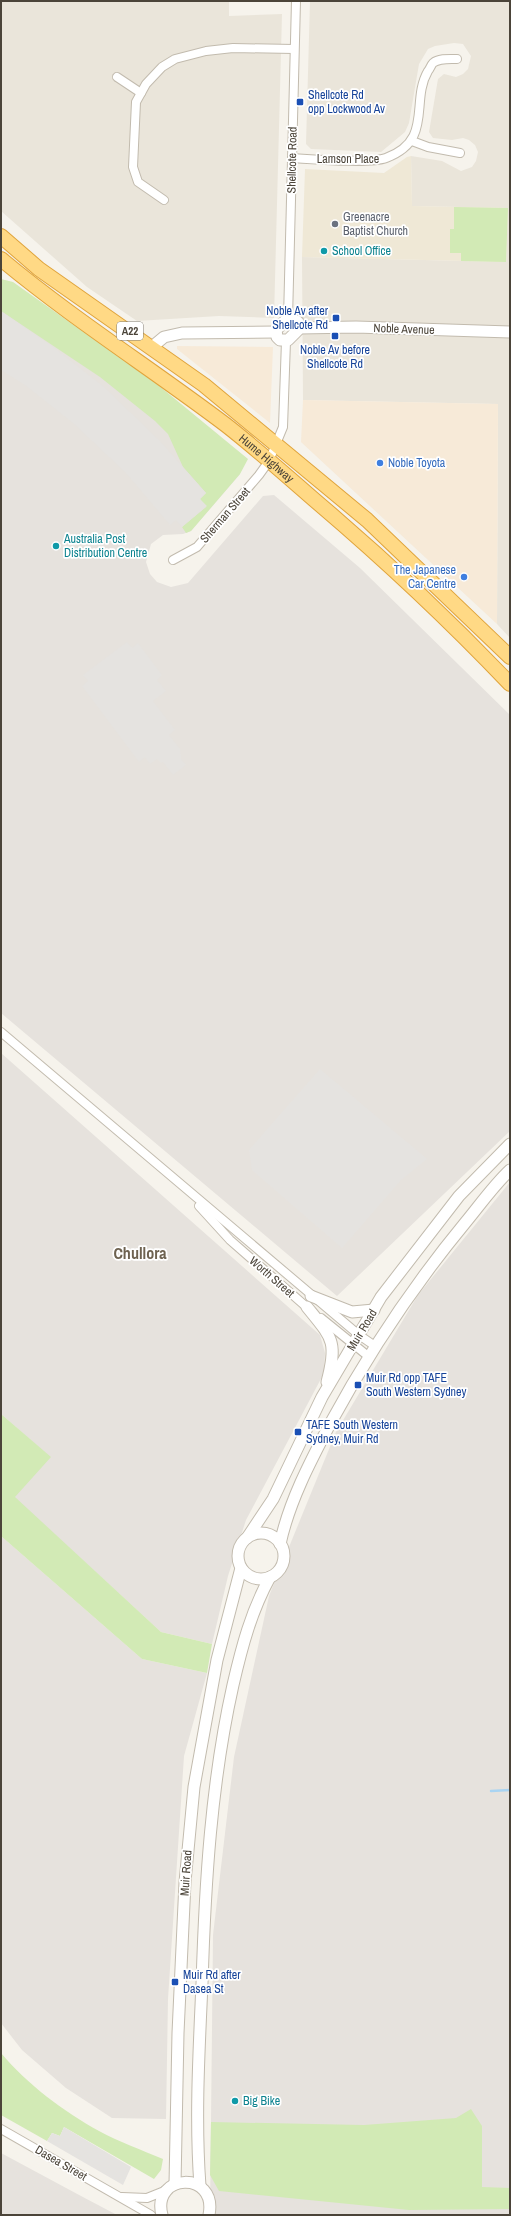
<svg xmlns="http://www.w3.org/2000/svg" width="511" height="2216" font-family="'Archivo Narrow',sans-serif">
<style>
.residential{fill:#eae5da}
.commercial{fill:#f7ead8}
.industrial{fill:#e6e2dd}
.education{fill:#efe8d6}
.green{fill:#d2eab5}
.parking{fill:#e5e3e0}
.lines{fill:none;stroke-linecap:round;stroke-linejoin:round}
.stream{stroke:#a9d4f2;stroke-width:2.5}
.minor-casing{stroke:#c2bbae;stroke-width:10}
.tertiary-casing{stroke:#c2bbae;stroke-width:13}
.trunk-casing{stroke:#e0a43c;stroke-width:16}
.minor{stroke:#fff;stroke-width:8}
.tertiary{stroke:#fff;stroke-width:11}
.trunk{stroke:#ffd985;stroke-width:14}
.transit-dot{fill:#1a4fb4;stroke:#fff;stroke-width:1.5}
.worship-dot{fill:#6b7280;stroke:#fff;stroke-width:1.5}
.culture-dot{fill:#0f9aa8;stroke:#fff;stroke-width:1.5}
.shop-dot{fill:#3f7fe0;stroke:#fff;stroke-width:1.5}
.labels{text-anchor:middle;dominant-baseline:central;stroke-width:3.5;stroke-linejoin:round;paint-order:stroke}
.shield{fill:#fff;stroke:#817c74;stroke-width:1}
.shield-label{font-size:11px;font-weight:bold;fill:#4b4439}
.transit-label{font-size:12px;fill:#164399;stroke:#fff;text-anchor:start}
.street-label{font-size:12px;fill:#4b4439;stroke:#fff}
.worship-label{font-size:12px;fill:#5b616d;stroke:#fff;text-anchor:start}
.culture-label{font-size:12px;fill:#0d838f;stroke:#fff;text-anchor:start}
.shop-label{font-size:12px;fill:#366cbe;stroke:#fff;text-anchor:start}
.district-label{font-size:16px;font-weight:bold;fill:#6e6250;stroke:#fff}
</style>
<rect width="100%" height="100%" fill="#f6f3ec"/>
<!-- residential -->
<g class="residential">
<polygon points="1,1 229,1 229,16 282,14 274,318 219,316 137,321 87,287 1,211"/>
<polygon points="310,1 510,1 510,638 497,624 498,404 303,400 302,257 506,262 508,208 412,206 411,156 442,161 461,171 472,167 476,161 478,152 475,145 469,140 463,138 452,140 433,138 429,132 438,79 444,74 456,77 463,74 468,69 471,56 463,44 454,43 435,46 428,49 419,64 409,123 405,132 381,152 311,149 306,144"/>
</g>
<!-- commercial -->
<g class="commercial">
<polygon points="177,346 273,347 270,423 177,349"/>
<polygon points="303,400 498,404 497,624 301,442"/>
</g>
<!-- industrial -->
<g class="industrial">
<polygon points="1,292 240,467 240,474 191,531 183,534 163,535 151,544 146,562 150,574 157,582 171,587 188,583 263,496 274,495 360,568 510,715 510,1131 337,1296 1,1013"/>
<polygon points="1,1053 320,1335 325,1353 324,1373 246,1520 228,1576 212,1644 161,1632 14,1497 50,1457 1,1414"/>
<polygon points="510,1182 510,2215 210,2215 213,1935 234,1757 269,1596 336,1432 418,1295"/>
<polygon points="1,1536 142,1659 207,1673 184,1756 168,1999 166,2119 112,2118 66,2088 22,2050 1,2023"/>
<polygon points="1,2153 81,2196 117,2215 1,2215"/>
</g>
<!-- education -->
<polygon class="education" points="411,156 412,206 508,208 506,262 302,257 305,169 384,173 407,157"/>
<!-- green -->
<g class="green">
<polygon points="454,207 508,208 506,262 461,261 461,253 450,253 450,229 454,229"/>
<polygon points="1,279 13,282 158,385 248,459 240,474 191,531 186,533 182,527 206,507 200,499 206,493 183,467 168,434 155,421 100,377 1,311"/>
<polygon points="1,1414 51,1457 15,1497 161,1632 212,1644 207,1673 142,1659 1,1536"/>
<path d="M1,2053C27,2084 63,2111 99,2131C119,2142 142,2150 163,2159L161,2170L154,2179L64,2127L60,2136L52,2133L47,2141L1,2115Z"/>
<polygon points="471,2109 482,2126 482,2187 510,2188 510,2209 409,2210 219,2191 210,2175 211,2122 364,2125 456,2118"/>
</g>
<!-- parking -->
<g class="parking">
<polygon points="1,311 53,347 104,387 160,441 206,493 200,499 207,506 182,527 176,520 170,525 126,473 73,423 25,385 1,370"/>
<polygon points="127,642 132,648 138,643 162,675 157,680 166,691 153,701 175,730 169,735 180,749 181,759 186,765 173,775 163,762 161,763 157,759 150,764 145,757 139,762 82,686 88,681 83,675"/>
<polygon points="320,1069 427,1159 401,1180 342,1248 252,1170 249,1150"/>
<polygon points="64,2127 131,2167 123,2185 47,2141 52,2133 60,2136"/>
</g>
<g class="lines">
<!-- stream -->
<polyline class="stream" points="491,1791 510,1790"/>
<defs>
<g id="minor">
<polyline points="117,77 141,93"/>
<polyline points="412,141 428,147 460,153"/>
<path d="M292,158C311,159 371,164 386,158C434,140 410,102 428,71C430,69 431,65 433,63C439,58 450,59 457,59"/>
<polyline points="164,200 138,182 133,167 136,102 146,84 162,67 175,59 206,51 233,48 294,49"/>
<polyline points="288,319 296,1"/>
<polyline points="173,560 197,547 259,475 269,461 283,427 286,341"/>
<polyline points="1,1032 359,1335 375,1346"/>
<polyline points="199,1206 230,1240 310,1310"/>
<polyline points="321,1318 368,1356"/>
<polyline points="1,2129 151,2215"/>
<polyline points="122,2197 147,2198 167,2190"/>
</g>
<g id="tertiary">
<polygon points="291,318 298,322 298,330 288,340 280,340 277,337 276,330 287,319"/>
<polyline points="299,328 356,327 510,332"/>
<polyline points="152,347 164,337 182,333 276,332"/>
<polyline points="311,1296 352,1312 374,1310"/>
<path d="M307,1307C332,1338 338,1341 327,1382"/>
<circle cx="261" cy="1556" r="23"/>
<polyline points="247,1538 273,1499 322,1397 381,1297 459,1196 510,1144"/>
<path d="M280,1544C289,1502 310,1462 330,1424C369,1352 413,1286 465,1223C480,1205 493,1186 510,1170"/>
<polyline points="175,2184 178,2033 185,1882 194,1787 217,1660 241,1568"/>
<path d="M200,2186C195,2119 199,2051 202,1984C205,1884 211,1783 233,1685C242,1646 251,1612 270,1577"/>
<path d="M162,2215C151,2173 218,2170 209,2215"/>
</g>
<g id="trunk">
<polyline points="1,236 39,269 204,385 367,520 510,657"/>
<path id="s1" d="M1,259C73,319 152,369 226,425C258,450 288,477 318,503C385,560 449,620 510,684"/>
</g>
</defs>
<!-- minor casing -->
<use href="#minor" class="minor-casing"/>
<!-- tertiary casing -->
<use href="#tertiary" class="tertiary-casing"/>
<!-- trunk casing -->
<use href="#trunk" class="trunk-casing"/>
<!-- minor -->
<use href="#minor" class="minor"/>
<!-- tertiary -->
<use href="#tertiary" class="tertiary"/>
<!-- trunk -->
<use href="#trunk" class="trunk"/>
</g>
<!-- markers -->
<g class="transit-dot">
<rect x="296" y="98" width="8" height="8" rx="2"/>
<rect x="332" y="314" width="8" height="8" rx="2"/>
<rect x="331" y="332" width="8" height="8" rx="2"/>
<rect x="354" y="1381" width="8" height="8" rx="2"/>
<rect x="294" y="1428" width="8" height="8" rx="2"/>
<rect x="171" y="1978" width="8" height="8" rx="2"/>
</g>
<circle class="worship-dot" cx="335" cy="224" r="4"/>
<g class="culture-dot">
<circle cx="324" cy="251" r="4"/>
<circle cx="56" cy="546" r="4"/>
<circle cx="235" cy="2101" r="4"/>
</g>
<g class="shop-dot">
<circle cx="380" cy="463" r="4"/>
<circle cx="464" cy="577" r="4"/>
</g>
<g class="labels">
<!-- shield labels -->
<rect class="shield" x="117" y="322" width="26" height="18" rx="3"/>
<g class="shield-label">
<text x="130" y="331">A22</text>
</g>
<!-- transit labels -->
<g class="transit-label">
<text x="308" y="95">Shellcote Rd<tspan x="308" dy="14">opp Lockwood Av</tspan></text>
<text x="328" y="311" text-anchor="end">Noble Av after<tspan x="328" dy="14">Shellcote Rd</tspan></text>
<text x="335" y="350" text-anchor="middle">Noble Av before<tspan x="335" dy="14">Shellcote Rd</tspan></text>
<text x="366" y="1378">Muir Rd opp TAFE<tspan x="366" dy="14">South Western Sydney</tspan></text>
<text x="306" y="1425">TAFE South Western<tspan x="306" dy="14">Sydney, Muir Rd</tspan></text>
<text x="183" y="1975">Muir Rd after<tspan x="183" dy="14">Dasea St</tspan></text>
</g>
<!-- street labels -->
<g class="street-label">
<text x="348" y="159">Lamson Place</text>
<text transform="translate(292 160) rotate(-89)">Shellcote Road</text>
<text transform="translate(404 329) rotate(2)">Noble Avenue</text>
<text stroke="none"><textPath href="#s1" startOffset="332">Hume Highway</textPath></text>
<text transform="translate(225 515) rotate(-49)">Sherman Street</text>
<text transform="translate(272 1277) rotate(41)">Worth Street</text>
<text transform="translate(362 1330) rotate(-59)">Muir Road</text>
<text transform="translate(186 1873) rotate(-86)">Muir Road</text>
<text transform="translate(61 2163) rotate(30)">Dasea Street</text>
</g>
<!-- worship labels -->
<g class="worship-label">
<text x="343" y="217">Greenacre<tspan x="343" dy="14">Baptist Church</tspan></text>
</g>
<!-- culture labels -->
<g class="culture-label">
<text x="332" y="251">School Office</text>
<text x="64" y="539">Australia Post<tspan x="64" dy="14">Distribution Centre</tspan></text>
<text x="243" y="2101">Big Bike</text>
</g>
<!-- shop labels -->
<g class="shop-label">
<text x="388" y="463">Noble Toyota</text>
<text x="456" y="570" text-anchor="end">The Japanese<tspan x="456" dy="14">Car Centre</tspan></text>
</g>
<!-- district labels -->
<g class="district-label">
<text x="140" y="1253">Chullora</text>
</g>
</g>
<!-- border -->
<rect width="511" height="2216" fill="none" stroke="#4b4439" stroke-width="4"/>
</svg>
